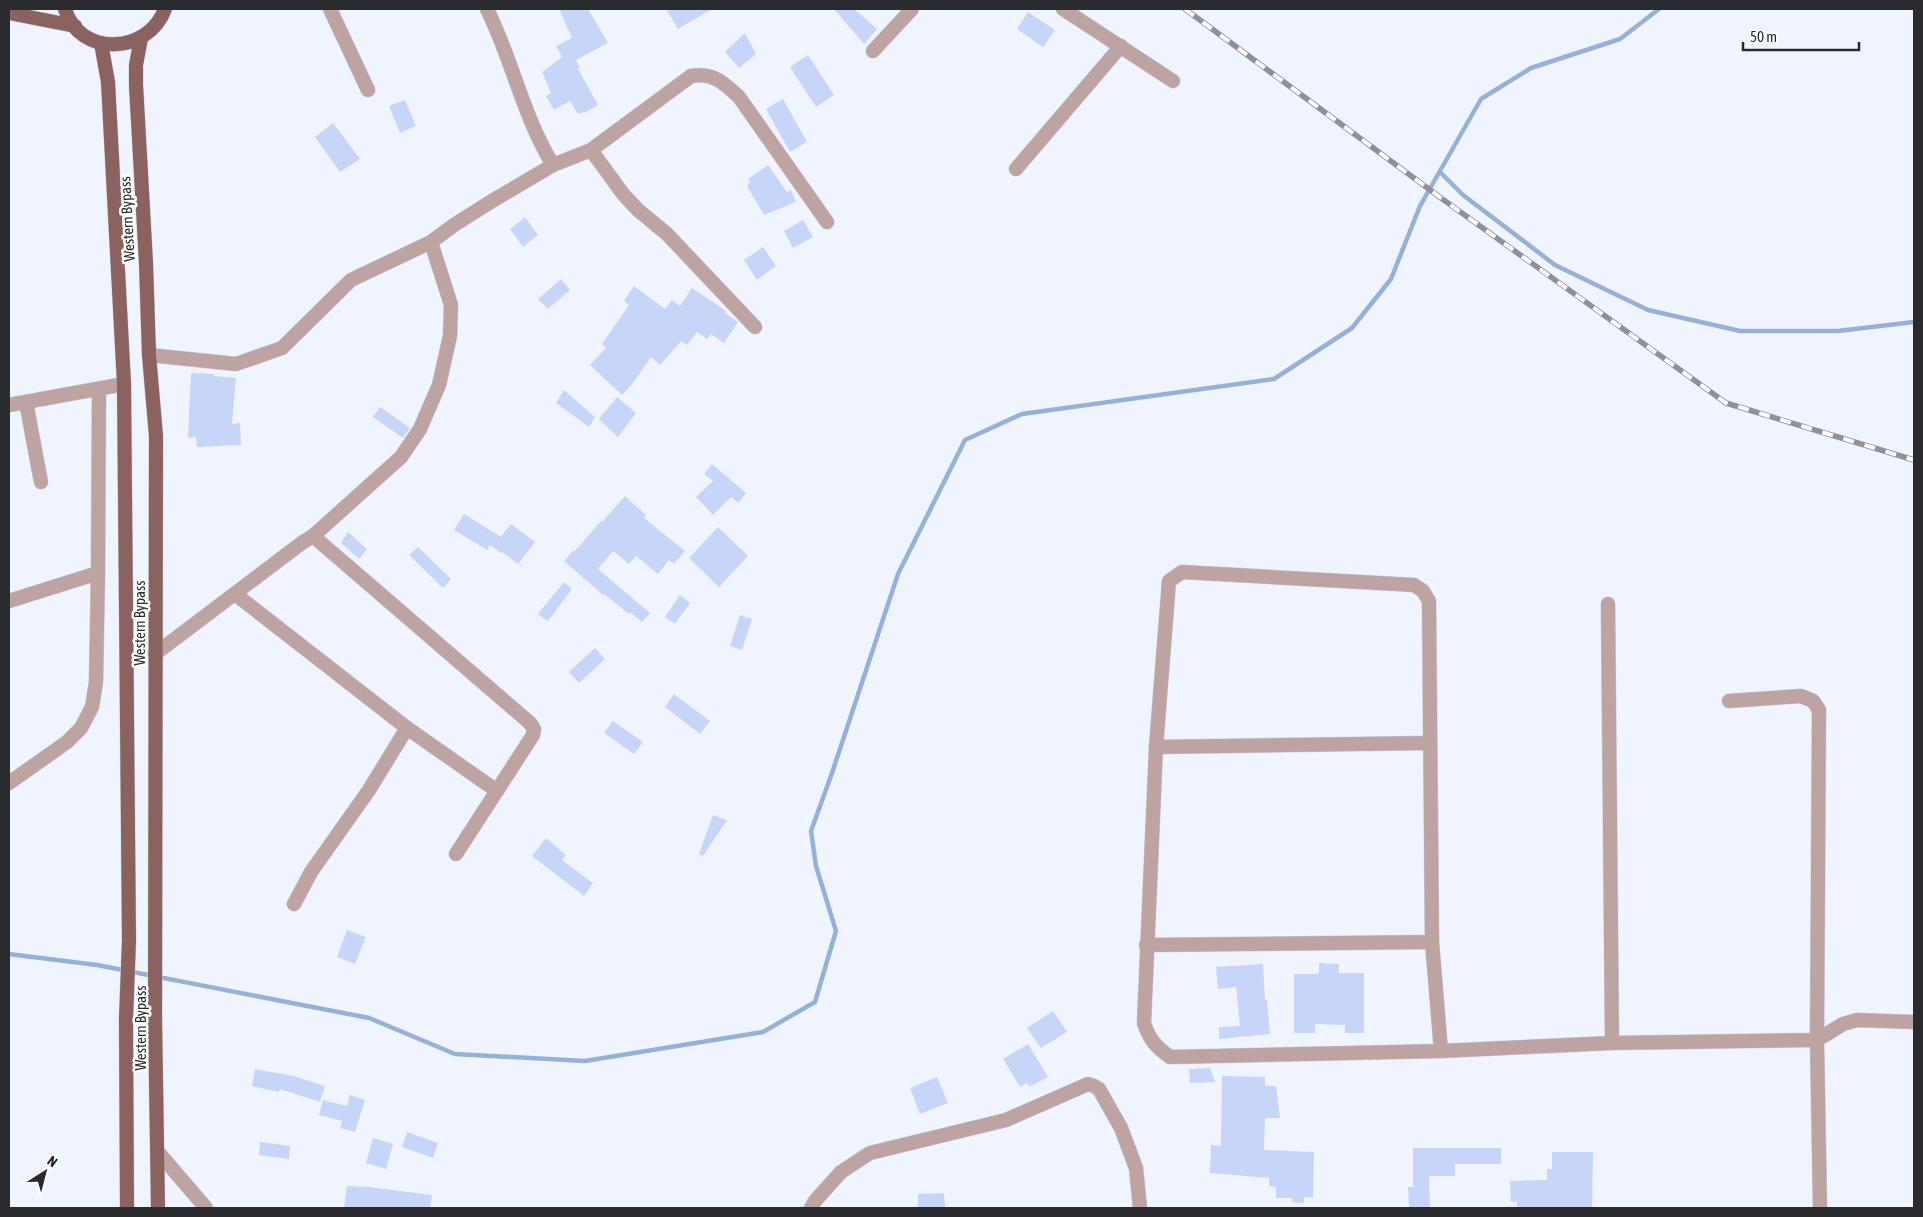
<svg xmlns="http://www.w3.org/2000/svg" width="1923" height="1217" font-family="'Asap Condensed',sans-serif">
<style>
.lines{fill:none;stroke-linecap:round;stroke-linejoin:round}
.stream{stroke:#96b1d9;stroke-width:4.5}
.building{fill:#c7d5f9}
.minor-casing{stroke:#ccd0da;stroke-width:15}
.primary-casing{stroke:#ccd0da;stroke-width:15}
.minor{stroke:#bda4a3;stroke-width:14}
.primary{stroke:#8c6260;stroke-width:14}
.rail-casing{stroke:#8e9198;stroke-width:5.5}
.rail{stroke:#fff;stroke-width:4;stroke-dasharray:11;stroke-linecap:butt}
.labels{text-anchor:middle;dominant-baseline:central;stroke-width:5;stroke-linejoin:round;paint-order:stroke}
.street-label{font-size:15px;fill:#292b2f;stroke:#fff}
</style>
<rect width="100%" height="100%" fill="#f0f4ff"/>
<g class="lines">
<!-- stream -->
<g class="stream">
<polyline points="1440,172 1463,195 1555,265 1648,310 1740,331 1838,331 1914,322"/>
<polyline points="9,954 97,965 369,1018 455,1054 585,1061 763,1032 815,1002 836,931 816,866 811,831 832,773 898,574 965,440 1022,414 1274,379 1352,328 1391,279 1420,206 1481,99 1531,68 1620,39 1659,9"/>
</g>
</g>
<!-- building -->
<g class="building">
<polygon points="559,9 588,9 608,43 576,60 580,68 578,69 598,105 584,113 583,112 578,114 570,101 554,110 546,96 551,93 542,72 562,57 556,46 572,38"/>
<polygon points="666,9 712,9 678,29"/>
<polygon points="834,9 854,9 877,29 864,44"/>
<polygon points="1028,12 1055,30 1043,47 1017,29"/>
<polygon points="745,33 756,54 739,68 725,52"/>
<polygon points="808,55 834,95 816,107 790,67"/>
<polygon points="783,99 807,142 790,152 766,109"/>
<polygon points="405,100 416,126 400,133 389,106"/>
<polygon points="333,123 360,159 340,172 315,137"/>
<polygon points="768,165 787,192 791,190 796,202 764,215 747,186 750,183 748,179"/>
<polygon points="525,217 538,235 523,247 510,229"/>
<polygon points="803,220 813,237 793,248 784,231"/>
<polygon points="763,247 776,266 757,280 744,260"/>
<polygon points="561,279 570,290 548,309 538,299"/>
<polygon points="634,286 665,309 672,300 680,306 692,288 726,311 725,313 738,322 724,343 711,334 707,339 697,332 687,345 681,341 660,365 651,357 633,383 622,395 590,365 606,348 602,344 629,305 624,301"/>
<polygon points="191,373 214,374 214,376 236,378 232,424 240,423 241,445 197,447 196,437 188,438"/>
<polygon points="564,390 595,417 589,427 556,403"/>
<polygon points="617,397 636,413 618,437 599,419"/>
<polygon points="380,407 410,428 403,438 373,417"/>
<polygon points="712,464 746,493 738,503 731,497 713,515 696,497 713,481 704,474"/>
<polygon points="625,496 646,515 644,518 685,551 674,564 669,560 658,574 636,556 629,564 613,551 598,569 650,613 642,622 630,612 629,614 604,594 603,595 564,561 574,550 575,551 601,521 602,522"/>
<polygon points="464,514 501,537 511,524 535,542 518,564 502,552 501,553 490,545 487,550 454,530"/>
<polygon points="718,527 748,556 719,587 689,558"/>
<polygon points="348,532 367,549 359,559 341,543"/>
<polygon points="418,547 451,579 443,588 409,555"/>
<polygon points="564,582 572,589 548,621 538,614"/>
<polygon points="680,595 690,603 675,624 665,617"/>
<polygon points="740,615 752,619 742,650 730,646"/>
<polygon points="595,648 605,659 579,683 569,672"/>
<polygon points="674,694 710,721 700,734 665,707"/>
<polygon points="613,721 643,742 634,754 604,733"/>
<polygon points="713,815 727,820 703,856 699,854"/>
<polygon points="546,838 566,855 562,860 593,883 584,896 532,856"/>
<polygon points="347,930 366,937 355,964 337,957"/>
<polygon points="1319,963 1339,964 1339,973 1364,973 1364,1033 1345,1033 1345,1025 1315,1024 1315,1033 1294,1033 1294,974 1319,974"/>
<polygon points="1263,964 1265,1000 1267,1000 1270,1034 1219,1039 1219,1027 1240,1026 1236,987 1218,989 1216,967"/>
<polygon points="1053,1011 1067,1032 1041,1048 1027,1028"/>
<polygon points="1028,1044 1048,1077 1029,1087 1027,1083 1020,1087 1003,1059"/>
<polygon points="1210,1068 1215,1082 1190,1083 1189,1069"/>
<polygon points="255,1069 293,1076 325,1086 320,1102 280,1089 279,1092 252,1086"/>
<polygon points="1222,1076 1265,1077 1265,1086 1276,1086 1280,1118 1265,1118 1264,1150 1314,1152 1313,1198 1304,1197 1304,1203 1292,1202 1292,1198 1276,1198 1276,1187 1269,1186 1269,1178 1210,1173 1211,1145 1221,1146"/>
<polygon points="937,1077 948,1103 920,1114 910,1088"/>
<polygon points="350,1095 365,1100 355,1132 340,1128 342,1121 319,1115 323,1100 347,1106"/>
<polygon points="407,1132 438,1143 433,1158 402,1147"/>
<polygon points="373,1138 393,1144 386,1169 366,1163"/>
<polygon points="260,1142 290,1146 289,1159 259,1155"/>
<polygon points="1413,1148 1501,1148 1501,1164 1455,1164 1455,1176 1429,1176 1430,1208 1409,1208 1408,1187 1413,1187"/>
<polygon points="1552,1152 1593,1152 1592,1208 1517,1208 1517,1202 1511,1202 1510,1181 1547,1180 1547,1169 1552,1169"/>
<polygon points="347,1186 369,1187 432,1195 430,1208 344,1208"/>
<polygon points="944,1193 945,1208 918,1208 918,1194"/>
</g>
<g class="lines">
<defs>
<g id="minor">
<polyline points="330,9 368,90"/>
<path d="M487,9C512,59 523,116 553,165"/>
<polyline points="1063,9 1173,81"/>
<polyline points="873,51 912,9"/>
<polyline points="591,150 623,194 638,210 667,234 755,327"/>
<polyline points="1016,169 1121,46"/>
<path d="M149,355L236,364L282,348L351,280L431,242L454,225L492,201L553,165L591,150L691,76C713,72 724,83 739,97L827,222"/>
<polyline points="26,402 41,482"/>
<polyline points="9,405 124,384"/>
<polyline points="313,536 401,457 420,429 439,385 450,336 451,305 431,242"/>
<polyline points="235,594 407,728 497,791"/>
<polyline points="9,601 98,573"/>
<polyline points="1608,604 1612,1043"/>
<polyline points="155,654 303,542 313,536 530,723 534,729 533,735 456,854"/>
<polyline points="1729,701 1801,696 1813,701 1819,710 1817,1040 1820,1208"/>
<polyline points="1156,747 1429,743"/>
<polyline points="9,783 67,742 81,728 92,707 96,682 98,573 99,389"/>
<polyline points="294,904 311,872 369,790 407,728"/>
<polyline points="1146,945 1432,942"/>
<path d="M1441,1051L1432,942L1429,601L1423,591L1414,585L1182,572L1169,581L1156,747L1144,1023C1149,1039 1156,1047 1170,1057L1441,1051L1612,1043L1817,1040L1843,1024L1857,1020L1914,1022"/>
<polyline points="158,1152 206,1208"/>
<polyline points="811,1208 815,1201 841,1172 870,1153 1006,1120 1088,1084 1094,1086 1099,1089 1121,1128 1136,1168 1140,1208"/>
</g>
<g id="primary">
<path d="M65,9C79,57 148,55 165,9"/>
<polyline points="9,13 75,26"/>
<polyline points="141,38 136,65 136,85 146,263 149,355 156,436 155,1018 158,1208"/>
<polyline points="101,43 108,82 124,384 129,940 126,1019 127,1208"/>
</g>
</defs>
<!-- minor casing -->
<use href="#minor" class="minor-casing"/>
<!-- primary casing -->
<use href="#primary" class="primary-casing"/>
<!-- minor -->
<use href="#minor" class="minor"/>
<!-- primary -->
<use href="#primary" class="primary"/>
<defs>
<polyline id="rail" points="1185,9 1441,198 1726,403 1914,460"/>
</defs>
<!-- rail casing -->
<use href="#rail" class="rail-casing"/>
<!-- rail -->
<use href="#rail" class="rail"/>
</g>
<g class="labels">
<!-- street labels -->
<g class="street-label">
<text transform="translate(127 219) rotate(-93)">Western Bypass</text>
<text transform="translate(139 623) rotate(-90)">Western Bypass</text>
<text transform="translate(140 1028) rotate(-90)">Western Bypass</text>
</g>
</g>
<!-- border -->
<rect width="1923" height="1217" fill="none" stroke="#292b2f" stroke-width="20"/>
<!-- north arrow -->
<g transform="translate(45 1172) rotate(36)" stroke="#ffffff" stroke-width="4" paint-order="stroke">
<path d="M0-4L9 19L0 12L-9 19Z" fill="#292b2f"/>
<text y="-8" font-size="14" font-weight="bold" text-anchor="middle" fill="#292b2f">N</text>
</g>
<!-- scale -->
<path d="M1743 42v8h116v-8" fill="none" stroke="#292b2f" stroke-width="2.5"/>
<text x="1750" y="42" font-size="15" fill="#292b2f" stroke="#ffffff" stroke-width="4" paint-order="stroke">50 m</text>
</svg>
